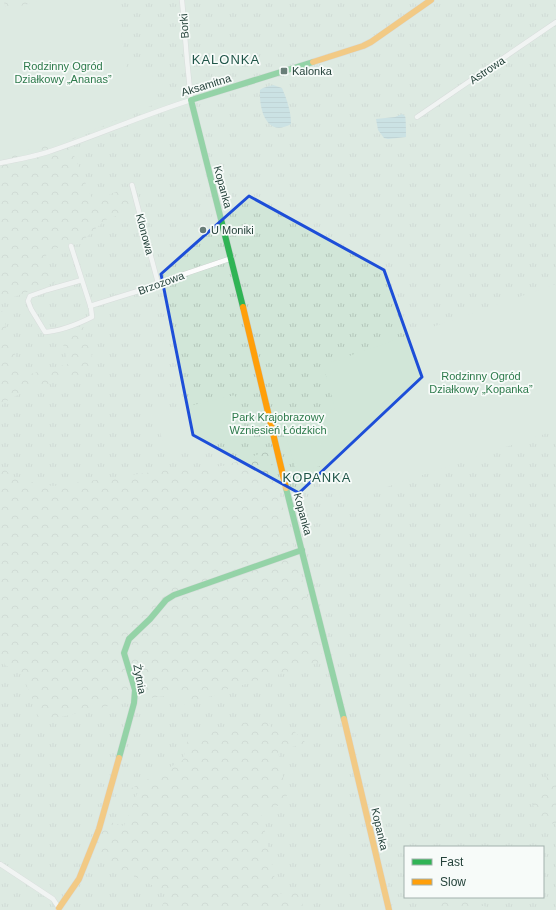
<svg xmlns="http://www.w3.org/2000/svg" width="556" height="910" font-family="Helvetica,sans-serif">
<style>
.grass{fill:url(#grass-tufts);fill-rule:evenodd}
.forest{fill:url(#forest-crowns)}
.garden{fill:#d1e6d8}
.water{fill:url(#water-rules)}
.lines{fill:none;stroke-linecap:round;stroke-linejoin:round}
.street-casing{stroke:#c5cac8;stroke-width:5.5}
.fast-casing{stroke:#c3cbc8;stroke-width:7}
.slow-casing{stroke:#c3cbc8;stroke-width:7}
.street{stroke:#fcfcfc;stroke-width:4.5}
.fast{stroke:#30b455;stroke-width:6}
.slow{stroke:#ff9f0a;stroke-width:6}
.marked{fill:none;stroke:#1d4ed8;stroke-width:3;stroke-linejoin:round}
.poi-dot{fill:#697e78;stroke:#f7fbf9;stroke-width:1.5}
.labels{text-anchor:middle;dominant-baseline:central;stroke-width:3.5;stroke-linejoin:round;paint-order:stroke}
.street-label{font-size:11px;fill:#24423a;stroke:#f7fbf9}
.park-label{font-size:11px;fill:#2d7a4b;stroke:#f7fbf9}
.poi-label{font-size:11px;fill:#24423a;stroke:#f7fbf9;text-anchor:start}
.quarter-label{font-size:13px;letter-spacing:1px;fill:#1f5548;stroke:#f7fbf9}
</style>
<defs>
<pattern id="grass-tufts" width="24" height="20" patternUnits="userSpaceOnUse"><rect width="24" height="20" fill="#d1e6d8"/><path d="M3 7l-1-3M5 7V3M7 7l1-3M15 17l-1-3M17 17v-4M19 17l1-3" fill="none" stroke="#b3c6ba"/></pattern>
<pattern id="forest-crowns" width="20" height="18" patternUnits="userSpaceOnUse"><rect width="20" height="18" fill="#d1e6d8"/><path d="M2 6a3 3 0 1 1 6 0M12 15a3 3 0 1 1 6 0" fill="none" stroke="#b3c6ba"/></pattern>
<pattern id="water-rules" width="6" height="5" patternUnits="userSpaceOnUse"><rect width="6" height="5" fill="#a9d4db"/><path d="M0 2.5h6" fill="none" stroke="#91b7bd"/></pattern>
</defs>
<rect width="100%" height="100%" fill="#e8edeb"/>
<!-- grass -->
<path class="grass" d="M0,0H556V910H0ZM405,847H543V897H405Z"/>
<!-- forest -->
<g class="forest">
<polygon points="3,0 44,0 10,9 6,8"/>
<polygon points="0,65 124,117 68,141 93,201 126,188 132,210 105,220 79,244 63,246 45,252 55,282 0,302 7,332 23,376 68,364 60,332 83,326 96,370 25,391 3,403 0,409"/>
<polygon points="268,451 324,661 225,690 225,692 182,705 178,694 130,701 39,722 31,695 22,675 5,665 0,654 0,465 15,479 53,486 174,469 203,469 227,465"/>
<polygon points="267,716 272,730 293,730 306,743 278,751 288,802 261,812 278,894 299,891 304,910 160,910 168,893 91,855 103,820 124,826 138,792 130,789 183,760 188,739"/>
<polygon points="556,770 556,824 542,822 533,805 548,775"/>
<polygon points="430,897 444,897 496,909 496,910 433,910"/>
</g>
<!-- garden -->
<g class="garden">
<polygon points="0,0 3,0 6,8 10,9 44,0 116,0 127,71 151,67 158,103 68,140 0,157"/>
<polygon points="556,284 556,430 342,502 330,463 297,473 283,426 335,408 323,365"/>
<polygon points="235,395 246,437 166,457 156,414"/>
</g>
<!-- water -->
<g class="water">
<path d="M273,85L282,88C287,100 291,111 291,124C266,138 259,109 260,90L263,88Z"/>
<path d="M402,114L405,116C406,118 406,133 406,137L388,139L384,138L378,130L376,119L395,117Z"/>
</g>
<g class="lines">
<defs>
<g id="street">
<polyline points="417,117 556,22"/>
<path d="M0,163C16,160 32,157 48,152C96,136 143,115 191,100L187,60L182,0"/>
<polyline points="132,185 158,283"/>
<path d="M71,246L91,308L92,317C78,324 61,331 45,332L31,309L28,301L30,296L47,290L82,280"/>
<polyline points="90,306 151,287 158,283 232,258"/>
<polyline points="0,864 53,899 59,908 58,910"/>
</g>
<g id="fast">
<polyline points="243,307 191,100 313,62"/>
<polyline points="286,488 344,719"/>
<polyline points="119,758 134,703 135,690 124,653 129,639 150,619 166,600 174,595 302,550"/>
</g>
<g id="slow">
<polyline points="313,62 363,46 371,42 431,0"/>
<polyline points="243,307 286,488"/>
<polyline points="344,719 389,910"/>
<polyline points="59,908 79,879 99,829 119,758"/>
</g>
</defs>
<!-- street casing -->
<use href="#street" class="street-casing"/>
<!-- fast casing -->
<use href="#fast" class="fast-casing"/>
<!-- slow casing -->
<use href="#slow" class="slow-casing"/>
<!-- street -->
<use href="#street" class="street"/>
<!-- fast -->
<use href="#fast" class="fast"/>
<!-- slow -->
<use href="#slow" class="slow"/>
</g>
<!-- marked area -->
<path d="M0 0H556V910H0ZM249,196L384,270L422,377L299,493L193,435L161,274Z" fill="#e8edeb" fill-opacity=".55" fill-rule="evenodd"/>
<path class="marked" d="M249,196L384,270L422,377L299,493L193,435L161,274Z"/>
<!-- markers -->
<g class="poi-dot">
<rect x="280" y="67" width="8" height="8" rx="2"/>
<circle cx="203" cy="230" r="4"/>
</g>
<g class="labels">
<!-- street labels -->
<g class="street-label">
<text transform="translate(184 26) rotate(-94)">Borki</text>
<text transform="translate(487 70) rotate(-34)">Astrowa</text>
<text transform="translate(206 85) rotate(-17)">Aksamitna</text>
<text transform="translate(223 187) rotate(75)">Kopanka</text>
<text transform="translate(145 234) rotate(75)">Klonowa</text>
<text transform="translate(161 283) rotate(-20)">Brzozowa</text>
<text transform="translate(303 514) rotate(75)">Kopanka</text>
<text transform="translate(140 679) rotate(79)">Żytnia</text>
<text transform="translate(380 829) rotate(77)">Kopanka</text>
</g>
<!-- park labels -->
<g class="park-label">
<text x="63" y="66">Rodzinny Ogród<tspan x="63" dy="13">Działkowy „Ananas”</tspan></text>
<text x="481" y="376">Rodzinny Ogród<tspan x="481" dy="13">Działkowy „Kopanka”</tspan></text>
<text x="278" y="417">Park Krajobrazowy<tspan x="278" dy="13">Wzniesień Łódzkich</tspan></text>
</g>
<!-- poi labels -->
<g class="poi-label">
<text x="292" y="71">Kalonka</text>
<text x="211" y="230">U Moniki</text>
</g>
<!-- quarter labels -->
<g class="quarter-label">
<text x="226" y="59">KALONKA</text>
<text x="317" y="477">KOPANKA</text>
</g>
</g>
<!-- legend -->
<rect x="404" y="846" width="140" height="52" fill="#f7fbf9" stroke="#a3b1ad"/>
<rect x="412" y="859" width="20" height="6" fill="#30b455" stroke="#a3b1ad"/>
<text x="440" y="866" font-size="12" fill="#24423a">Fast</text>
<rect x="412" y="879" width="20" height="6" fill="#ff9f0a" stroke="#a3b1ad"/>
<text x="440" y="886" font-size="12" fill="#24423a">Slow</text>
</svg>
